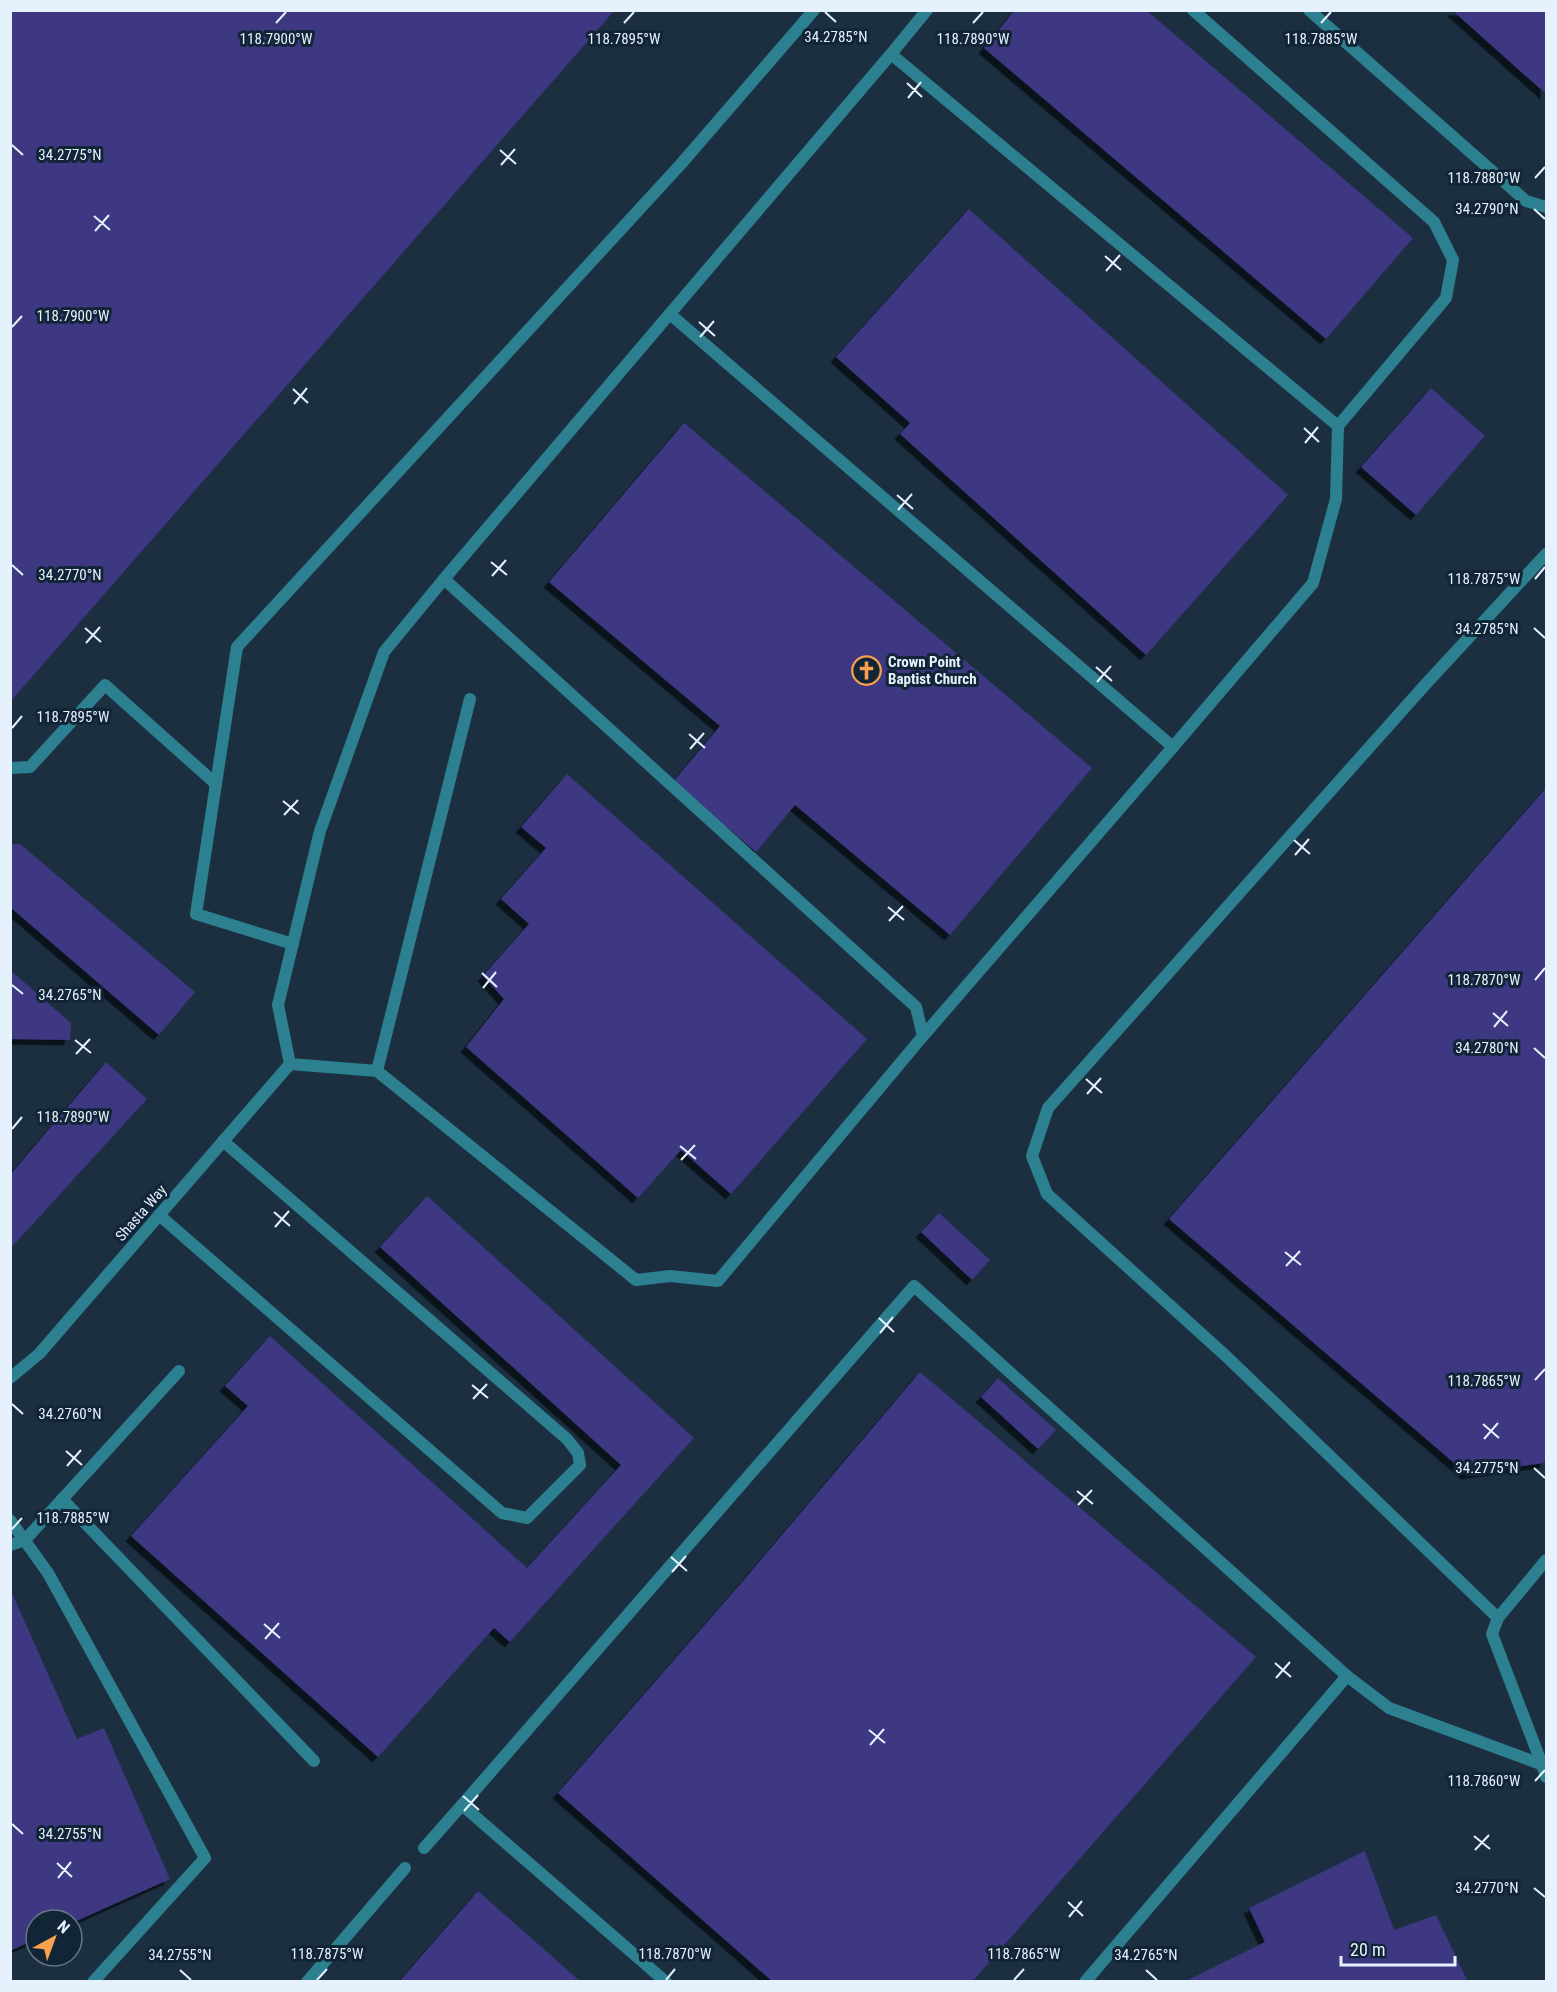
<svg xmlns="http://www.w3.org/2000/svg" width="1557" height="1992" font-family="'Roboto Condensed',sans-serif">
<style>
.building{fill:#3c3781;filter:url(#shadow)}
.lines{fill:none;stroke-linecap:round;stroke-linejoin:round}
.service{stroke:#2d808f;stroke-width:12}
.minor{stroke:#2d808f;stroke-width:12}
.ticks{fill:none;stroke:#e5f2fe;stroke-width:2}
.labels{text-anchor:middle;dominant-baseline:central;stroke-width:6;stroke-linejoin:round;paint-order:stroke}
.poi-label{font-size:15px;font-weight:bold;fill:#e5f2fe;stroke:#112537;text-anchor:start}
.street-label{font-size:15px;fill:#e5f2fe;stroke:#112537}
.ticks-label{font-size:15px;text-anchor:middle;fill:#e5f2fe;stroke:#112537;stroke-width:6;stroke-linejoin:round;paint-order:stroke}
</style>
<defs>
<filter id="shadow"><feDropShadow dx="-5.5" dy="5.5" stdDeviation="0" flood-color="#0009"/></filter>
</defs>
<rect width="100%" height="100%" fill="#1b2f41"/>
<!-- building -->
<g class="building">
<polygon points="10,10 615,10 10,702"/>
<polygon points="1015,10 1146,10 1413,238 1326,339 984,48"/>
<polygon points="1452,10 1546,10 1546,94"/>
<polygon points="969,209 1288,495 1146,655 900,434 910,423 836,357"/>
<polygon points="1431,388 1485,436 1416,515 1361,467"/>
<polygon points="684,423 1092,768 950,935 795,805 756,852 673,782 720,726 549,582"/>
<polygon points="567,774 867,1039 731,1194 681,1150 638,1198 466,1047 504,999 483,976 529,924 501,899 546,848 521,827"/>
<polygon points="1546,788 1546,1460 1544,1463 1467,1474 1169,1219"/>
<polygon points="10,844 20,844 195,992 159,1035 10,907"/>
<polygon points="10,970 71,1023 70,1040 10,1039"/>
<polygon points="106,1062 147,1099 10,1249 10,1175"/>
<polygon points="427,1196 694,1438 510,1642 494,1628 378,1757 131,1536 248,1406 225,1386 270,1336 527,1568 621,1465 380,1247"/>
<polygon points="939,1213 990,1260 972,1280 921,1232"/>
<polygon points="920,1372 1256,1657 972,1982 773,1982 558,1793 743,1581"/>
<polygon points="998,1378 1056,1430 1038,1449 981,1397"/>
<polygon points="12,1593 77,1739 104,1728 170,1879 72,1923 72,1920 36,1920 36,1939 10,1951"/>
<polygon points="1365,1851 1394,1930 1436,1915 1468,1982 1184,1982 1265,1942 1249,1908"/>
<polygon points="478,1891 581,1982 399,1982"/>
</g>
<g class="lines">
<!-- service -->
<g class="service">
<polyline points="1193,10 1434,222 1453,260 1446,298 1338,426"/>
<polyline points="1309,10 1526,201 1546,207"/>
<polyline points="891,54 927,10"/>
<polyline points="444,579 891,54 1338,426 1336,499 1313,583 1173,747 671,315"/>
<polygon points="444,579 916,1007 923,1036 718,1281 670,1276 636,1280 377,1071 290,1064 278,1005 320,831 384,652"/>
<polyline points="10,768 30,767 105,685 216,784"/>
<polyline points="293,944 196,914 237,647 681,164 814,10"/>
<polyline points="923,1036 1173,747"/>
<polyline points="377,1071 470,699"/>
<polyline points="159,1215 502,1513 527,1518 580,1465 578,1453 567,1439 223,1141"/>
<polyline points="62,1499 314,1761"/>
<polyline points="10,1520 48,1573 205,1858 93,1982"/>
<polyline points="10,1545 25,1540 179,1371"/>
<polyline points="1498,1618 1227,1357 1047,1194 1032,1156 1048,1108 1424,686 1546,554"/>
<polyline points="1543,1767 1492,1634 1498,1618 1546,1560"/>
<polyline points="424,1848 462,1805"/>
<polyline points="307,1982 405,1868"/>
<polyline points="666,1982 462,1805 914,1286 1347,1676 1389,1708 1546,1766"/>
<polyline points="1085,1982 1347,1676"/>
</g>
<!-- minor -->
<g class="minor">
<polyline points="10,1378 39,1354 290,1064"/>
<polyline points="1543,1767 1546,1777"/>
</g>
</g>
<!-- ticks -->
<path class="ticks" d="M825,12L836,22M276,23L286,12M624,23L634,12M973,23L983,12M1321,23L1331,12M907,83L922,97M908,98L921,82M12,145L23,155M500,150L516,164M501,165L515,149M1535,178L1545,167M1534,209L1545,219M94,216L110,230M95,231L109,215M1105,256L1121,270M1106,271L1120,255M699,322L715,336M12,327L22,316M700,337L714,321M293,389L308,403M294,404L307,388M1304,428L1319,442M1305,443L1318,427M897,495L913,509M898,510L912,494M491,562L507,575M12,565L23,575M492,576L506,560M1535,579L1545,567M85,628L101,642M1534,628L1545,638M86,643L100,627M1096,667L1112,681M1097,682L1111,666M12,728L22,716M689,734L705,748M690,749L704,733M283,801L299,814M284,815L298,800M1294,840L1310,854M1295,855L1309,839M888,907L904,920M889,921L903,906M482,973L497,987M1535,980L1545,968M12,985L23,994M483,988L496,972M1493,1013L1508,1026M1494,1027L1507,1011M75,1040L91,1053M1534,1048L1545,1058M76,1054L90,1039M1086,1079L1102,1093M1087,1094L1101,1078M12,1129L22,1117M680,1146L696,1159M681,1160L695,1145M274,1212L290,1226M275,1227L289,1211M1285,1252L1301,1265M1286,1266L1300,1251M879,1318L894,1332M880,1333L893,1317M1535,1380L1545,1369M472,1385L488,1398M473,1399L487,1384M12,1404L23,1414M1483,1424L1499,1438M1484,1439L1498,1423M66,1451L82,1465M67,1466L81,1450M1534,1468L1545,1478M1077,1491L1093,1504M1078,1505L1092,1490M12,1529L22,1518M671,1557L687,1571M672,1572L686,1556M264,1624L280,1638M265,1639L279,1623M1275,1663L1291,1677M1276,1678L1290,1662M869,1730L885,1743M870,1745L884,1729M1535,1781L1545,1770M463,1796L479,1810M464,1811L478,1795M12,1824L23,1834M1474,1836L1490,1849M1475,1850L1489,1835M57,1863L72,1877M58,1878L71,1862M1534,1888L1545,1897M1068,1902L1083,1916M1069,1917L1082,1901M180,1970L191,1980M1146,1970L1157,1980M317,1980L327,1969M666,1980L675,1969M1014,1980L1024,1969"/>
<!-- icons -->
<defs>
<symbol id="church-ring" viewBox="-11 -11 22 22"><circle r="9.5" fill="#112537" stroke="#f8a04b" stroke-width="1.5"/><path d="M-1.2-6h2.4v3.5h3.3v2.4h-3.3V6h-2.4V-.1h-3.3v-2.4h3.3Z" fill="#f8a04b"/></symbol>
</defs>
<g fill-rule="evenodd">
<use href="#church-ring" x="850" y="654" width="33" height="33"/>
</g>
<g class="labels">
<!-- poi labels -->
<g class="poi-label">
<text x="888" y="662">Crown Point<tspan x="888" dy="17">Baptist Church</tspan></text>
</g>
<!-- street labels -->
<g class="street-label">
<text transform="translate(141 1213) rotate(-49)">Shasta Way</text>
</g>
</g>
<g class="ticks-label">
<text x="836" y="42">34.2785°N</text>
<text x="276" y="44">118.7900°W</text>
<text x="624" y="44">118.7895°W</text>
<text x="973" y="44">118.7890°W</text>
<text x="1321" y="44">118.7885°W</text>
<text x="70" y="160">34.2775°N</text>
<text x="1484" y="183">118.7880°W</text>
<text x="1487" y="214">34.2790°N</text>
<text x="73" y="321">118.7900°W</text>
<text x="70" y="580">34.2770°N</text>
<text x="1484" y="584">118.7875°W</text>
<text x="1487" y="634">34.2785°N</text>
<text x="73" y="722">118.7895°W</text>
<text x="1484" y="985">118.7870°W</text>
<text x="70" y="1000">34.2765°N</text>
<text x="1487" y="1053">34.2780°N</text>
<text x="73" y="1122">118.7890°W</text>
<text x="1484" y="1386">118.7865°W</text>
<text x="70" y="1419">34.2760°N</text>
<text x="1487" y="1473">34.2775°N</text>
<text x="73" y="1523">118.7885°W</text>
<text x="1484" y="1786">118.7860°W</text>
<text x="70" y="1839">34.2755°N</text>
<text x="1487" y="1893">34.2770°N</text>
<text x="327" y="1959">118.7875°W</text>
<text x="675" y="1959">118.7870°W</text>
<text x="1024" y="1959">118.7865°W</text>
<text x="180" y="1960">34.2755°N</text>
<text x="1146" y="1960">34.2765°N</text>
</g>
<!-- border -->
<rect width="1557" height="1992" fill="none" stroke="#e5f2fe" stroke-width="24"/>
<!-- north arrow -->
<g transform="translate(54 1938) rotate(41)"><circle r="28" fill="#112537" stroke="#667787" stroke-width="1.5"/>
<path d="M0-4.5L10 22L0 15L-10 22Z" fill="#f8a04b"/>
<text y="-9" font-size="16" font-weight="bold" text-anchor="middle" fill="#e5f2fe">N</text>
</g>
<!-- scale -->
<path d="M1341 1956v9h114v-9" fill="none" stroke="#e5f2fe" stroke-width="3"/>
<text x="1350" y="1956" font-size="18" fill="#e5f2fe" stroke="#112537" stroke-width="4.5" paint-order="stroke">20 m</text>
</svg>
